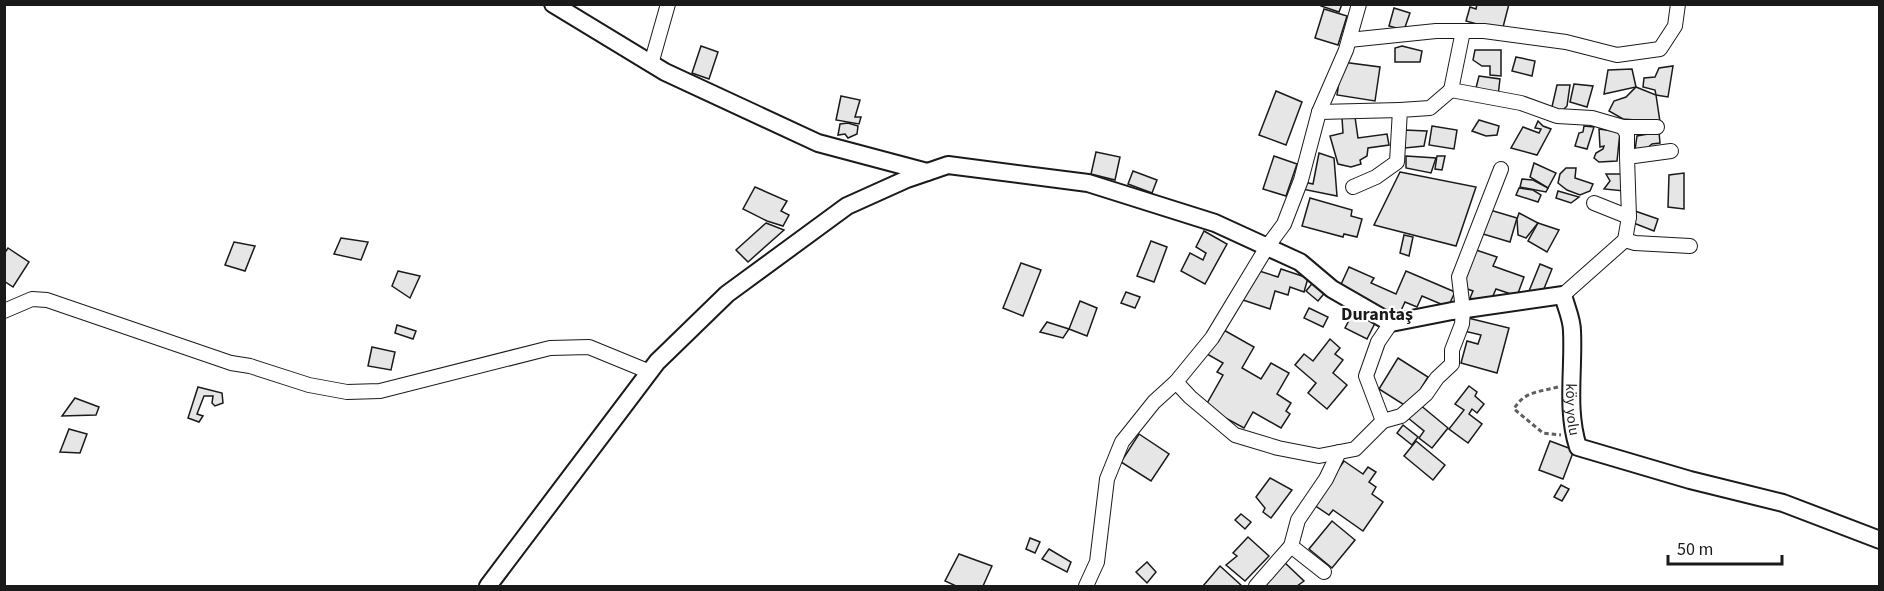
<svg xmlns="http://www.w3.org/2000/svg" width="1884" height="591" font-family="'Source Sans 3',sans-serif">
<style>
.building{fill:#e6e6e6;stroke:#1a1a1a;stroke-width:1.5}
.lines{fill:none;stroke-linecap:round;stroke-linejoin:round}
.minor-casing{stroke:#1a1a1a;stroke-width:16}
.tertiary-casing{stroke:#1a1a1a;stroke-width:20}
.path{stroke:#5f5f5f;stroke-width:3;stroke-dasharray:4.5 3;stroke-linecap:butt}
.minor{stroke:#fff;stroke-width:14}
.tertiary{stroke:#fff;stroke-width:16}
.labels{text-anchor:middle;dominant-baseline:central;stroke-width:4.5;stroke-linejoin:round;paint-order:stroke}
.street-label{font-size:15px;fill:#1a1a1a;stroke:#fff}
.quarter-label{font-size:18px;font-weight:bold;fill:#1a1a1a;stroke:#fff}
</style>
<rect width="100%" height="100%" fill="#fff"/>
<!-- building -->
<g class="building">
<polygon points="1321,4 1342,4 1339,12 1321,6"/>
<polygon points="1477,4 1509,4 1502,31 1466,21 1470,7 1476,9"/>
<polygon points="1394,8 1410,13 1404,30 1389,26"/>
<polygon points="1324,9 1347,16 1338,45 1315,38"/>
<polygon points="701,46 718,52 709,79 692,73"/>
<polygon points="1402,46 1422,51 1420,62 1395,62 1395,48"/>
<polygon points="1475,50 1501,50 1501,76 1490,75 1490,66 1482,66 1473,60"/>
<polygon points="1516,57 1535,61 1532,76 1512,71"/>
<polygon points="1342,62 1380,67 1375,101 1337,95"/>
<polygon points="1673,66 1668,97 1656,95 1655,90 1643,87 1644,78 1655,77 1659,68"/>
<polygon points="1632,69 1636,87 1604,94 1608,70"/>
<polygon points="1479,76 1500,79 1498,96 1475,92"/>
<polygon points="1574,84 1593,86 1587,107 1570,102"/>
<polygon points="1557,85 1570,85 1567,106 1564,109 1567,113 1551,111"/>
<polygon points="1636,87 1656,95 1660,122 1623,119 1609,111 1614,101 1626,97"/>
<polygon points="1276,91 1302,102 1286,145 1259,135"/>
<polygon points="841,96 860,100 855,117 861,117 859,124 836,120"/>
<polygon points="1355,117 1358,138 1387,134 1389,145 1368,148 1367,156 1360,160 1361,164 1351,167 1338,164 1330,136 1343,133 1342,118"/>
<polygon points="1479,120 1499,126 1497,135 1486,136 1472,131"/>
<polygon points="1538,121 1543,126 1551,129 1537,155 1511,148 1523,127 1539,133 1541,129 1535,128"/>
<polygon points="848,123 858,126 857,134 848,138 845,134 838,135 840,124"/>
<polygon points="1432,126 1457,130 1454,149 1429,145"/>
<polygon points="1584,126 1594,127 1587,149 1575,146 1579,133 1583,132"/>
<polygon points="1599,129 1620,132 1617,161 1599,162 1594,158 1596,153 1603,149 1604,146 1600,147"/>
<polygon points="1404,130 1427,131 1424,146 1405,148"/>
<polygon points="1659,132 1660,143 1652,144 1645,150 1635,150 1637,136"/>
<polygon points="1096,152 1120,157 1115,180 1091,174"/>
<polygon points="1319,153 1334,158 1337,196 1302,189 1304,182 1313,184"/>
<polygon points="1274,156 1297,164 1286,196 1263,189"/>
<polygon points="1406,156 1436,158 1431,173 1406,168"/>
<polygon points="1437,156 1445,156 1442,170 1435,169"/>
<polygon points="1534,163 1556,173 1548,188 1530,177"/>
<polygon points="1566,168 1576,168 1575,178 1593,184 1590,191 1580,195 1567,190 1558,183 1560,174"/>
<polygon points="1133,171 1157,180 1152,193 1128,184"/>
<polygon points="1400,172 1476,187 1456,246 1374,225"/>
<polygon points="1684,173 1684,209 1668,207 1669,175"/>
<polygon points="1606,174 1627,174 1624,191 1604,189 1610,181"/>
<polygon points="1522,179 1533,180 1548,188 1546,192 1520,187"/>
<polygon points="755,187 787,201 781,211 789,215 783,226 767,221 743,209"/>
<polygon points="1519,188 1533,190 1541,195 1538,202 1516,195"/>
<polygon points="1558,191 1579,197 1571,203 1556,198"/>
<polygon points="1310,198 1352,210 1351,216 1362,219 1357,237 1344,234 1343,237 1302,226"/>
<polygon points="1490,210 1517,218 1510,242 1483,234"/>
<polygon points="1635,211 1658,219 1654,231 1631,222"/>
<polygon points="1519,213 1538,223 1526,238 1518,235 1517,219"/>
<polygon points="766,223 784,230 748,262 736,250"/>
<polygon points="1538,223 1559,230 1547,252 1528,241"/>
<polygon points="1204,231 1227,244 1205,284 1181,271 1190,253 1203,260 1206,253 1196,247"/>
<polygon points="1404,235 1413,237 1409,256 1400,253"/>
<polygon points="341,238 368,242 361,260 334,254"/>
<polygon points="1151,241 1167,247 1154,282 1137,276"/>
<polygon points="234,242 255,246 245,271 225,265"/>
<polygon points="8,248 29,262 13,287 4,281 4,254"/>
<polygon points="1473,249 1497,257 1493,266 1524,277 1517,296 1496,289 1489,305 1470,298 1473,291 1462,287"/>
<polygon points="1021,263 1041,270 1023,316 1003,308"/>
<polygon points="1540,264 1552,269 1541,296 1529,291"/>
<polygon points="1349,267 1374,278 1371,283 1396,294 1406,271 1455,292 1448,307 1422,296 1417,307 1405,302 1398,317 1338,291"/>
<polygon points="1253,269 1278,277 1281,269 1308,278 1304,292 1290,287 1288,295 1275,291 1270,309 1243,300"/>
<polygon points="398,271 420,276 410,298 392,286"/>
<polygon points="1315,280 1327,290 1318,301 1306,291"/>
<polygon points="1126,292 1140,297 1135,308 1121,303"/>
<polygon points="1080,301 1097,308 1087,336 1069,329"/>
<polygon points="1309,308 1328,317 1323,327 1304,318"/>
<polygon points="1353,313 1375,323 1367,339 1345,328"/>
<polygon points="1468,318 1509,328 1497,373 1461,363 1467,341 1478,344 1481,335 1464,331"/>
<polygon points="1047,322 1069,329 1063,338 1040,332"/>
<polygon points="397,325 416,331 413,339 395,333"/>
<polygon points="1222,329 1254,347 1242,368 1261,379 1271,363 1289,373 1277,394 1291,403 1286,411 1290,414 1281,428 1253,412 1244,428 1205,407 1223,375 1217,372 1223,363 1207,354"/>
<polygon points="1330,339 1340,348 1335,354 1343,360 1333,373 1347,385 1327,409 1308,393 1316,383 1295,365 1304,354 1313,361"/>
<polygon points="372,347 395,352 391,370 368,366"/>
<polygon points="1398,358 1428,377 1409,408 1379,389"/>
<polygon points="1469,386 1477,392 1475,396 1484,404 1477,413 1472,409 1469,414 1482,424 1468,443 1449,429 1464,410 1455,404"/>
<polygon points="198,387 222,393 223,403 215,406 212,403 213,396 204,396 197,414 203,416 199,422 188,418"/>
<polygon points="75,398 99,407 96,415 62,416"/>
<polygon points="1419,404 1448,428 1432,448 1419,438 1424,431 1408,418"/>
<polygon points="1403,425 1418,437 1412,445 1397,433"/>
<polygon points="69,429 87,434 80,453 60,452"/>
<polygon points="1139,434 1169,454 1151,481 1121,462"/>
<polygon points="1416,441 1445,465 1433,480 1404,456"/>
<polygon points="1550,441 1574,450 1563,479 1539,470"/>
<polygon points="1344,461 1363,474 1368,467 1376,472 1369,482 1376,487 1372,494 1383,502 1363,531 1333,510 1329,515 1314,505"/>
<polygon points="1270,478 1292,490 1271,518 1263,512 1265,508 1256,497"/>
<polygon points="1561,485 1569,489 1562,501 1554,497"/>
<polygon points="1241,514 1251,522 1245,529 1235,520"/>
<polygon points="1332,521 1355,540 1332,568 1309,549"/>
<polygon points="1248,537 1269,556 1245,581 1226,565 1237,556 1233,553"/>
<polygon points="1030,538 1040,542 1035,553 1026,549"/>
<polygon points="1049,549 1071,562 1067,572 1042,559"/>
<polygon points="959,554 992,566 983,586 956,586 945,581"/>
<polygon points="1283,561 1304,581 1297,586 1262,586"/>
<polygon points="1147,562 1156,572 1147,583 1136,572"/>
<polygon points="1220,566 1242,586 1203,586"/>
</g>
<g class="lines">
<defs>
<g id="minor">
<polyline points="1359,4 1346,50 1319,112 1301,180 1284,224 1267,247 1212,338 1176,382 1190,397 1235,435 1278,448 1319,456 1355,449 1383,421 1366,376 1378,342 1391,323"/>
<polyline points="1463,31 1451,90 1521,103 1557,116 1592,118 1623,127 1657,127"/>
<polyline points="1349,40 1436,31 1484,31 1566,42 1617,55 1660,49 1675,26 1678,4"/>
<polyline points="651,64 668,4"/>
<polyline points="1319,112 1400,110"/>
<polyline points="1623,127 1627,134 1627,157"/>
<polyline points="1353,187 1376,177 1397,162 1400,110 1430,108 1451,90"/>
<polyline points="1594,203 1629,217"/>
<polyline points="1625,240 1629,217 1627,157 1671,151"/>
<polyline points="1563,295 1625,240 1635,243 1690,246"/>
<polyline points="4,311 32,299 47,300 231,363 250,366 309,385 347,392 380,391 550,348 589,347 650,372"/>
<polyline points="1383,421 1401,416 1426,394 1437,378 1452,364 1452,350 1462,324 1463,310 1459,277 1501,169"/>
<polyline points="1291,546 1324,572"/>
<polyline points="1086,586 1097,562 1107,479 1122,442 1154,402 1176,382"/>
<polyline points="1256,586 1291,546 1298,520 1326,479 1339,452"/>
</g>
<g id="tertiary">
<polyline points="553,4 665,72 818,143 927,172"/>
<path id="s1" d="M488,586L657,362L727,294L847,206L907,179L948,165L1088,183L1215,223L1300,262L1332,289L1391,323L1452,311L1563,295C1566,307 1572,319 1572,331C1574,369 1566,410 1578,447L1690,480L1783,503L1880,540"/>
</g>
</defs>
<!-- minor casing -->
<use href="#minor" class="minor-casing"/>
<!-- tertiary casing -->
<use href="#tertiary" class="tertiary-casing"/>
<!-- path -->
<path class="path" d="M1558,387C1540,392 1524,391 1514,409L1543,433L1561,435"/>
<!-- minor -->
<use href="#minor" class="minor"/>
<!-- tertiary -->
<use href="#tertiary" class="tertiary"/>
</g>
<g class="labels">
<!-- street labels -->
<g class="street-label">
<text stroke="none"><textPath href="#s1" startOffset="1404">köy yolu</textPath></text>
</g>
<!-- quarter labels -->
<g class="quarter-label">
<text x="1377" y="314">Durantaş</text>
</g>
</g>
<!-- border -->
<rect width="1884" height="591" fill="none" stroke="#1a1a1a" stroke-width="12"/>
<!-- scale -->
<path d="M1668 555v9h114v-9" fill="none" stroke="#1a1a1a" stroke-width="3"/>
<text x="1677" y="555" font-size="18" fill="#1a1a1a" stroke="#ffffff" stroke-width="4.5" paint-order="stroke">50 m</text>
</svg>
